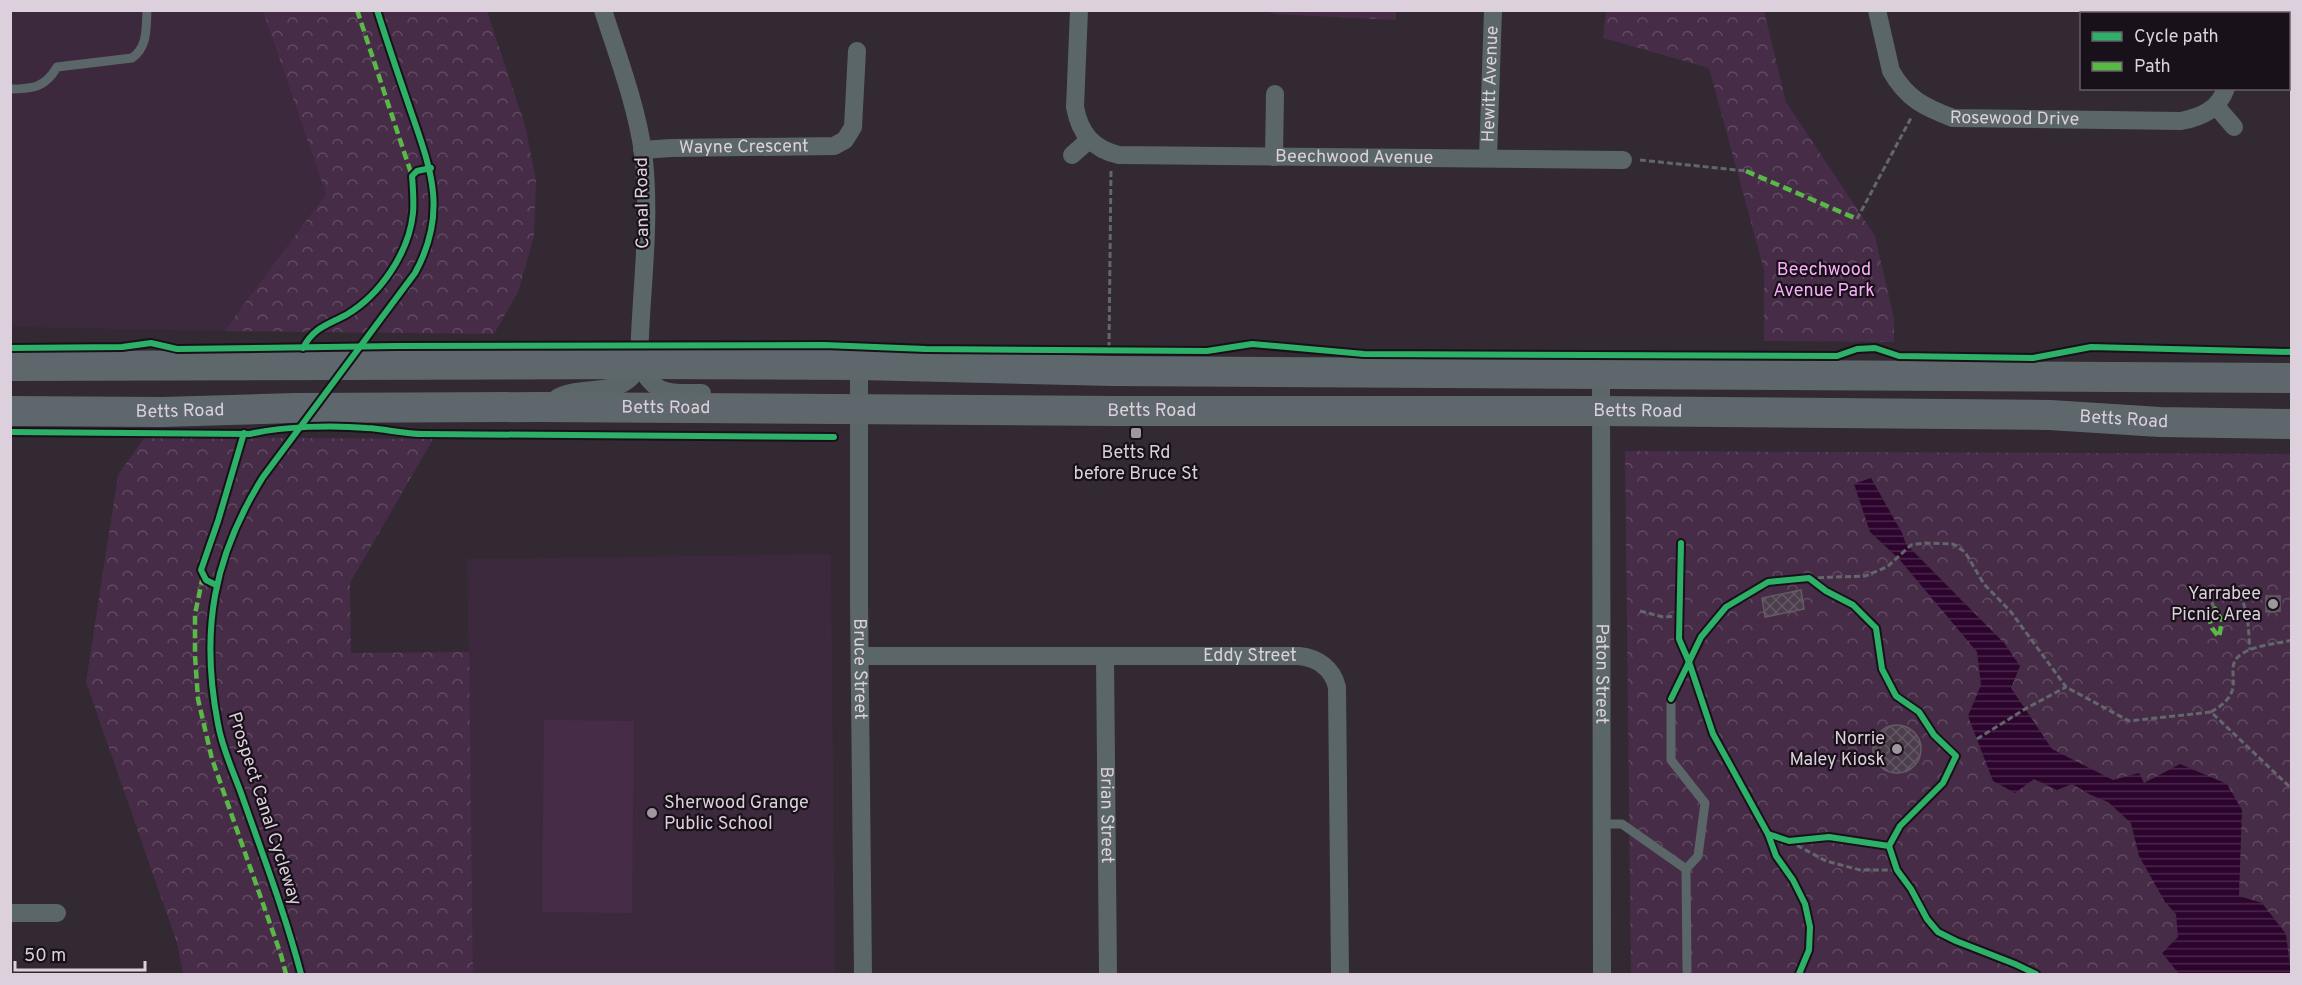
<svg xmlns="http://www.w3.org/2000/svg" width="2302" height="985" font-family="Overpass,sans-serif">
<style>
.built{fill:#3c293d}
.grass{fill:#472c48}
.park{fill:url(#park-crowns)}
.water{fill:url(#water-rules)}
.building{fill:url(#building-cross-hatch);stroke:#645b64;stroke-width:1.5}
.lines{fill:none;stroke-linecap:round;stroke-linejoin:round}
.path{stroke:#62676a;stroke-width:3;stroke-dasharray:6 3;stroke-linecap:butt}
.service{stroke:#5b6668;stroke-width:9}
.minor{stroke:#5b6668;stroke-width:18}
.trunk{stroke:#5e686c;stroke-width:30}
.quiet{stroke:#58b947;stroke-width:4.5;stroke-dasharray:9 4.5;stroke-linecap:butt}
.cycleway-casing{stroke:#191119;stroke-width:10}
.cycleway{stroke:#2db169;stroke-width:6}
.poi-dot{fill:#a096a0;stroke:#191119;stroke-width:2}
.labels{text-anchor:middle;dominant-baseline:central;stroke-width:4.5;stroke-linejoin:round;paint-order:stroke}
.street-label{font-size:18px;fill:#dbd0db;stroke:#191119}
.park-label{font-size:18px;fill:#faaffc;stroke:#191119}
.poi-label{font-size:18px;fill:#dbd0db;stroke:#191119;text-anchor:end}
</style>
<defs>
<pattern id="park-crowns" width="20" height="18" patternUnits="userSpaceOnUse" patternTransform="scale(1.5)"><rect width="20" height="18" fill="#472c48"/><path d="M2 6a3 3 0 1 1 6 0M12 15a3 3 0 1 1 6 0" fill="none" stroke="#614a62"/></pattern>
<pattern id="water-rules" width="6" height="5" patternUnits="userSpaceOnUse" patternTransform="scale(1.5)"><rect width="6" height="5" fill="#2c042d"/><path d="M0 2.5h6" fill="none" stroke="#4a284b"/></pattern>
<pattern id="building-cross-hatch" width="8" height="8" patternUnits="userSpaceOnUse" patternTransform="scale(1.5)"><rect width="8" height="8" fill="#4c3e4c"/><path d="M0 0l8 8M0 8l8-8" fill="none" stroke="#655965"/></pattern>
</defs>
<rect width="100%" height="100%" fill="#322932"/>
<!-- built -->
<g class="built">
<polygon points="11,11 263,11 326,194 224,331 11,327"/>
<polygon points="831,554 835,974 473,974 467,559"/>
</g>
<!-- grass -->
<polygon class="grass" points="544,720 634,721 632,913 542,912"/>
<!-- park -->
<g class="park">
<polygon points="263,11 487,11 525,125 536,180 534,236 518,292 494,334 224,331 326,194"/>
<polygon points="1264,11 1396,11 1396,20 1276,14"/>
<polygon points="1606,11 1764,11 1786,102 1875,236 1894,318 1894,342 1764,341 1764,270 1709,68 1603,38"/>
<polygon points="145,437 433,439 350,583 351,653 469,652 473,974 183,974 177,943 86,682 118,475"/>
<polygon points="1625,451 2291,454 2291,974 1631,974"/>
</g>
<!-- water -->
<polygon class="water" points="1871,478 1902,533 1906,544 2004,643 2020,666 2011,688 2052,749 2113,780 2139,773 2144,783 2180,764 2227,784 2242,810 2239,896 2262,903 2286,934 2291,974 2179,974 2162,953 2178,937 2176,914 2165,902 2139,856 2131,823 2108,802 2091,795 2072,784 2057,790 2034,779 2015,793 1993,781 1968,716 1981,685 1977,652 1899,559 1870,532 1854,484"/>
<!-- building -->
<g class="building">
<polygon points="1801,590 1804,609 1765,617 1762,598"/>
<polygon points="2266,596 2280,596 2280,611 2266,612"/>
<circle cx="1897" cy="749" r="24"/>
</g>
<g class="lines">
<!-- path -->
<g class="path">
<polyline points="1640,160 1746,171"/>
<polyline points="1857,219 1911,118"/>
<polyline points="1109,348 1111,169"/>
<polyline points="1809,578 1865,576 1887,567 1911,545 1925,543 1953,544 1965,552 1984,584 2011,612 2066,687 2129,721 2211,712 2292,789"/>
<path d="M2214,607L2212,604C2218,598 2226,592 2235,591C2250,604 2248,633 2250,650"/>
<polyline points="1640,611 1663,617 1680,616"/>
<path d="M2211,712C2221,706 2230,700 2233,688C2235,675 2228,662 2242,654C2254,645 2277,644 2292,640"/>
<polyline points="1977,739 2025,709 2066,687"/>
<polyline points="1789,841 1826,861 1860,870 1897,870"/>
</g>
<!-- service -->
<g class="service">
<path d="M10,89C32,89 45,88 57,67L132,58C148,47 146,28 147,10"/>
<polyline points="1671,699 1671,760 1705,803 1698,856 1686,869"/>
<polyline points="1601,824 1622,824 1686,869 1687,971"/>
</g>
<!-- minor -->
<g class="minor">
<path id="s1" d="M1079,10L1075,107C1080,134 1093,149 1119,155L1623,160"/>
<path id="s2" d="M1877,10L1891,71C1907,99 1924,107 1953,118L2181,121C2202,117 2219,109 2226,88"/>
<polyline points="2229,14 2229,10"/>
<polyline points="2216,106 2234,127"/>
<path id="s3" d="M642,150L671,148L834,146L845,140L853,127L857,51"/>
<polyline points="1072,155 1089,140"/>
<polyline points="1274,157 1275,94"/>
<path id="s4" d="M1488,158L1493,10"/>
<path d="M639,364C656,397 669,393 702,393"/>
<path id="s5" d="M859,365V603L863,974"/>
<path id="s6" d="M1601,374L1602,974"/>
<path d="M557,398C584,383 626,400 639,364C640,294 652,222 643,152C636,104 618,57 603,10"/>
<path id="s7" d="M860,656H1299C1318,658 1332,668 1337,687L1340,974"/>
<path id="s8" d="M1105,656L1108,974"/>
<polyline points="10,913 57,913"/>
</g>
<!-- trunk -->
<g class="trunk">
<polyline points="10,366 639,364 859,365 1113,371 2292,378"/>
<path id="s9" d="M10,411L162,412L295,408L539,407L1116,411H1601L2050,415L2160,422L2292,424"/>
</g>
<!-- quiet -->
<g class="quiet">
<polyline points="357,10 412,176"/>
<polyline points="1746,171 1857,219"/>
<polyline points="203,576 195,614 195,656 198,699 212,759 281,955 286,974"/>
<polyline points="2208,615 2212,628 2219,637 2222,621 2214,607"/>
</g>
<defs>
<g id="cycleway">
<polyline points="10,348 122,347 151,343 177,349 397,346 824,345 926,349 1207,351 1252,344 1364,354 1837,356 1857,349 1875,348 1899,356 2033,358 2091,347 2292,352"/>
<path d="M303,348C313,328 327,325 346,315C380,295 409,253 413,213C414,201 413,188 412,176L417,171L431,168"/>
<path d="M10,432L250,434C283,426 334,425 367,428C386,429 404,434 423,434L834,437"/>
<polyline points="1681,543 1679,639 1689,662 1701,637 1726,607 1768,582 1809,578 1826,591 1853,605 1876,628 1882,669 1896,696 1919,712 1934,735 1956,756 1943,783 1900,826 1889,846"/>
<polyline points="216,585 206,580 201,570 218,521 244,433"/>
<polyline points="1671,699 1689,662 1713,734 1768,834 1776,856 1793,880 1805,904 1810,927 1809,950 1799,974"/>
<polyline points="1768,834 1789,841 1829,837 1889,846 1897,870 1911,889 1927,919 1938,932 1956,941 2015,964 2036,974"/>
<path d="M301,974C285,913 262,853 241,793C233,771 222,748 218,724C200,631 213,557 263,477L415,273C449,211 430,167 409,106C398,74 387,42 377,10"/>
</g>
</defs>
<!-- cycleway casing -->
<use href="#cycleway" class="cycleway-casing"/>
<!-- cycleway -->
<use href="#cycleway" class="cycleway"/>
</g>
<!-- markers -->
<g class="poi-dot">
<rect x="1130" y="427" width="12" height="12" rx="3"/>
<circle cx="2273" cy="604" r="6"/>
<circle cx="1897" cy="749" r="6"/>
<circle cx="652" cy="813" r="6"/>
</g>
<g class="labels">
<!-- street labels -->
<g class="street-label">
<text stroke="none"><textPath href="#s4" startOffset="74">Hewitt Avenue</textPath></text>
<text stroke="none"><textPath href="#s2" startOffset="204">Rosewood Drive</textPath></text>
<text stroke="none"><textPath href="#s3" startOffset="102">Wayne Crescent</textPath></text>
<text stroke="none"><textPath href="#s1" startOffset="402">Beechwood Avenue</textPath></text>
<text transform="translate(643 203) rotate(-91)">Canal Road</text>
<text stroke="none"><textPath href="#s9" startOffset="656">Betts Road</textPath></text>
<text stroke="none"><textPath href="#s9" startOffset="170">Betts Road</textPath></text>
<text stroke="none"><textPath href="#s9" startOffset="1142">Betts Road</textPath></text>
<text stroke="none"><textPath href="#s9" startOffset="1628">Betts Road</textPath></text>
<text stroke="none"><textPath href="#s9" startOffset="2114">Betts Road</textPath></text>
<text stroke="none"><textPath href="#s7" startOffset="390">Eddy Street</textPath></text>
<text stroke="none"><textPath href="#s5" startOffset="304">Bruce Street</textPath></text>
<text stroke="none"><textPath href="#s6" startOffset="300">Paton Street</textPath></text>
<text transform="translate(264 809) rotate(72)">Prospect Canal Cycleway</text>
<text stroke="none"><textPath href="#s8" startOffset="159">Brian Street</textPath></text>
</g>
<!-- park labels -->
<g class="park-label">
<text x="1824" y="270">Beechwood<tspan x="1824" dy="21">Avenue Park</tspan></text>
</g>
<!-- poi labels -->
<g class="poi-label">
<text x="1136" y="453" text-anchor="middle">Betts Rd<tspan x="1136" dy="21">before Bruce St</tspan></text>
<text x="2261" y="594">Yarrabee<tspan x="2261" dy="21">Picnic Area</tspan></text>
<text x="1885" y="739">Norrie<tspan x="1885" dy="21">Maley Kiosk</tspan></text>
<text x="664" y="803" text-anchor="start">Sherwood Grange<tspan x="664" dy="21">Public School</tspan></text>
</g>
</g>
<!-- border -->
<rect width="2302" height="985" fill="none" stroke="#dbd0db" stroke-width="24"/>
<!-- legend -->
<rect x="2080" y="12" width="210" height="78" fill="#191119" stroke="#675d67" stroke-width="1.5"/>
<rect x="2092" y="32" width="30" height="9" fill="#2db169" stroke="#675d67" stroke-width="1.5"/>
<text x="2134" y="42" font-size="18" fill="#dbd0db">Cycle path</text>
<rect x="2092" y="62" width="30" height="9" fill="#58b947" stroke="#675d67" stroke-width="1.5"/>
<text x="2134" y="72" font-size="18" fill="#dbd0db">Path</text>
<!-- scale -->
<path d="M15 961v9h130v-9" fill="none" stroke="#dbd0db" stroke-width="3"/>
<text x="24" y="961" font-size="18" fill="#dbd0db" stroke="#191119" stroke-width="4.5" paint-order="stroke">50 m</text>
</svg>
